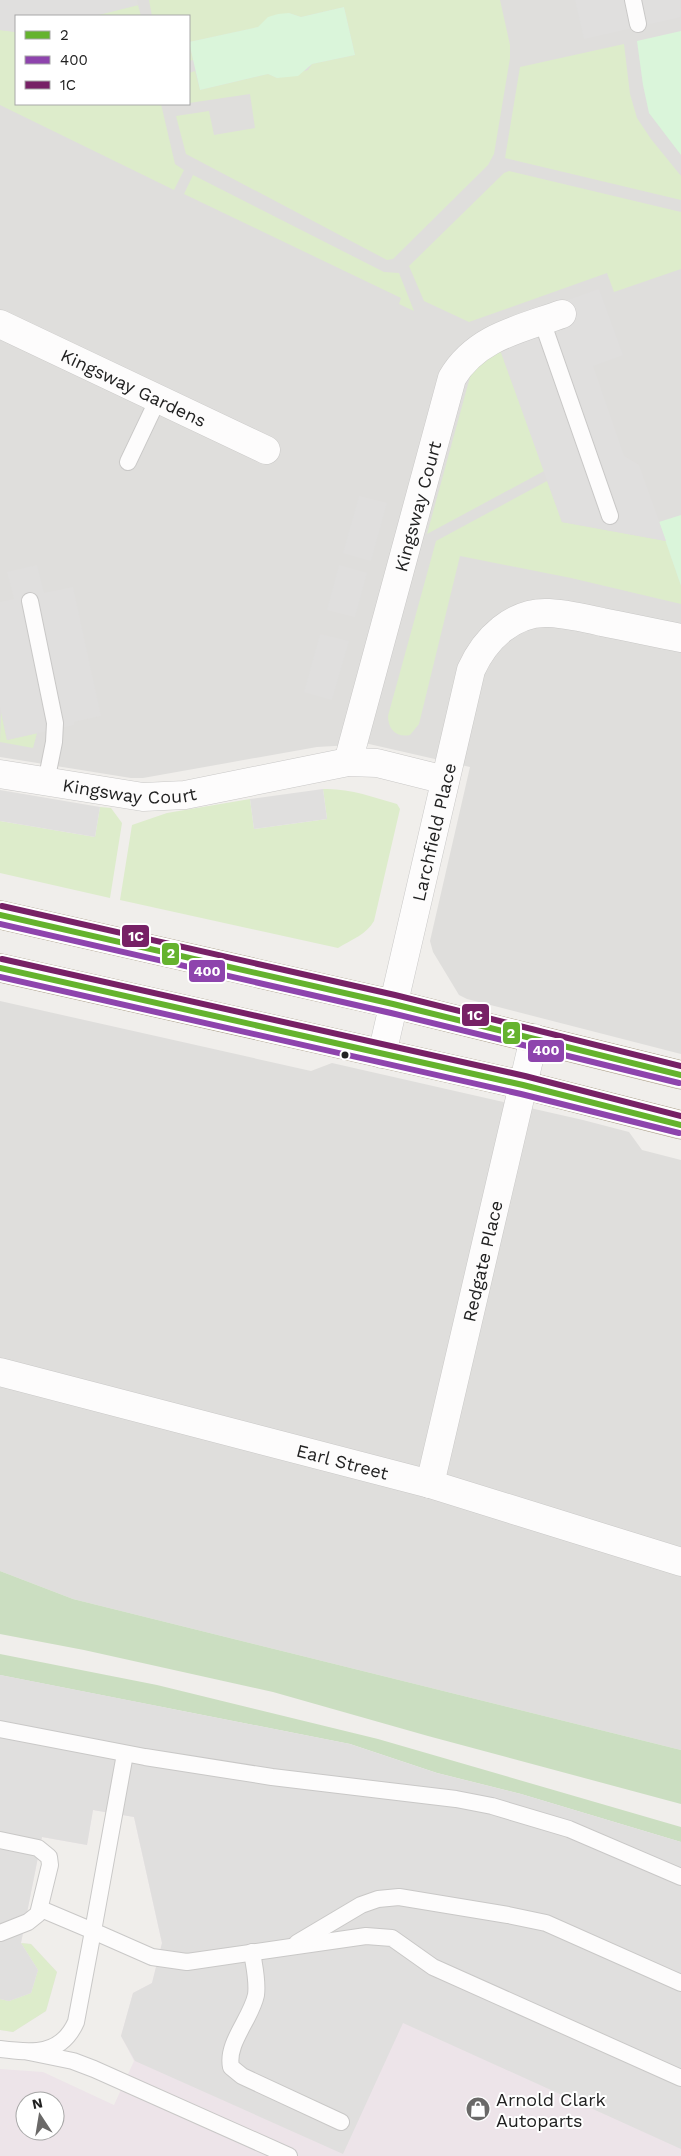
<svg xmlns="http://www.w3.org/2000/svg" width="681" height="2156" font-family="'Work Sans',sans-serif">
<style>
.residential{fill:#dfdedc;fill-rule:evenodd}
.industrial{fill:#ede4e9;fill-rule:evenodd}
.grass{fill:#ddeccb}
.forest{fill:#cbdec1}
.park{fill:#daf5da}
.parking{fill:#e0dfde}
.lines{fill:none;stroke-linecap:round;stroke-linejoin:round}
.lane-casing{stroke:#c9c8c7;stroke-width:18}
.street-casing{stroke:#c9c8c7;stroke-width:29}
.primary-casing{stroke:#a79c86;stroke-width:29}
.lane{stroke:#fdfcfc;stroke-width:16}
.street{stroke:#fdfcfc;stroke-width:28}
.primary{stroke:#f3ede7;stroke-width:28}
.bus-1-casing{stroke:#fff;stroke-width:10}
.bus-2-casing{stroke:#fff;stroke-width:10}
.bus-3-casing{stroke:#fff;stroke-width:10}
.bus-1{stroke:#65b32e;stroke-width:6}
.bus-2{stroke:#8e44ad;stroke-width:6}
.bus-3{stroke:#772166;stroke-width:6}
.bus-dot{fill:#222;stroke:#fff;stroke-width:2}
.labels{text-anchor:middle;dominant-baseline:central;stroke-width:4;stroke-linejoin:round;paint-order:stroke}
.street-label{font-size:18px;fill:#222;stroke:#fff}
.poi-label{font-size:18px;fill:#222;stroke:#fff;text-anchor:start}
.line-badge{stroke:#fff;stroke-width:2}
.badge-label{font-size:14px;text-anchor:middle;font-weight:bold;fill:#fff}
</style>
<rect width="100%" height="100%" fill="#f0eeeb"/>
<!-- residential -->
<g class="residential">
<path d="M0,0H681V1054L467,999L459,995L433,952L430,941L470,767L369,744L317,747L143,778H131L0,757ZM16,16H189V104H16Z"/>
<polygon points="0,1001 311,1071 332,1063 583,1120 629,1132 642,1150 681,1160 681,1750 73,1599 0,1571"/>
</g>
<!-- industrial -->
<path class="industrial" d="M0,1675L153,1705L681,1842V2156H0V2069L43,2072L114,2105L134,2061L121,2036L133,1993L152,1983L162,1943L134,1817L93,1810L87,1845L42,1837L21,1943L31,1944L57,1972L46,2011L13,2032L0,2030ZM25,2101H55V2131H25Z"/>
<!-- grass -->
<g class="grass">
<polygon points="149,0 500,0 510,45 510,58 494,154 488,165 393,259 387,260 186,154 176,116 209,111 214,135 255,128 250,94 189,103 189,73 195,71 200,90 268,74 277,78 308,70 312,64 355,55 344,7 301,17 289,13 259,27 189,42 193,60 189,61 189,16 152,16"/>
<polygon points="138,5 141,16 94,16"/>
<polygon points="0,30 16,32 16,104 161,104 175,164 184,170 174,190 0,105"/>
<polygon points="624,44 630,94 637,118 651,139 681,176 681,200 505,158 520,67"/>
<polygon points="509,171 681,212 681,269 614,292 607,273 469,322 424,301 409,266 504,173"/>
<polygon points="193,175 384,272 399,273 414,311 399,304 401,298 184,194"/>
<polygon points="499,347 544,471 427,534 470,377 475,368"/>
<path d="M547,481L562,522L666,541L681,586V604L571,578L460,556L419,724L410,735C396,738 388,729 388,716L436,541Z"/>
<polygon points="1,712 7,740 37,733 33,748 0,742"/>
<path d="M323,789C349,788 373,797 397,804L400,809L374,921C367,934 351,940 338,948L120,900L132,825L167,813L250,799L254,829L327,819Z"/>
<polygon points="100,807 111,808 122,823 110,898 0,873 0,821 95,837"/>
<polygon points="21,1943 31,1944 57,1972 46,2011 13,2032 0,2030 0,1999 9,2001 31,1993 38,1970"/>
</g>
<!-- forest -->
<g class="forest">
<polygon points="0,1571 73,1599 681,1750 681,1804 428,1736 273,1692 84,1650 0,1634"/>
<polygon points="0,1654 157,1685 378,1739 681,1827 681,1842 521,1794 437,1773 350,1744 0,1675"/>
</g>
<!-- park -->
<g class="park">
<polygon points="344,7 355,55 312,64 298,76 277,78 268,74 200,90 189,42 258,27 268,17 278,14 289,13 301,17"/>
<polygon points="681,31 681,155 649,113 643,85 637,41"/>
<polygon points="681,515 681,586 659,522"/>
</g>
<!-- parking -->
<g class="parking">
<polygon points="0,0 137,0 138,5 94,16 16,16 16,32 0,30"/>
<polygon points="575,0 680,0 681,17 584,39"/>
<polygon points="599,289 623,355 593,366 624,456 639,465 666,541 562,522 492,327"/>
<polygon points="359,496 387,503 371,561 343,553"/>
<polygon points="37,565 44,593 73,587 101,716 74,722 74,725 7,740 0,706 0,602 14,599 7,572"/>
<polygon points="339,565 367,573 355,617 327,610"/>
<polygon points="320,634 349,641 332,700 304,692"/>
<polygon points="323,789 327,819 254,829 250,799"/>
<polygon points="0,790 100,807 95,837 0,821"/>
<polygon points="0,1675 350,1744 437,1773 521,1794 681,1842 681,2149 403,2023 343,2154 135,2061 121,2036 133,1993 152,1983 162,1943 134,1817 93,1810 87,1845 42,1837 21,1943 38,1970 31,1993 9,2001 0,1999"/>
</g>
<g class="lines">
<defs>
<g id="lane">
<polyline points="633,0 638,24"/>
<polyline points="542,321 610,516"/>
<polyline points="128,462 158,399"/>
<polyline points="30,601 55,723 54,742 46,782"/>
<polyline points="0,1729 145,1757 272,1777 456,1799 492,1806 569,1829 681,1877"/>
<polyline points="125,1754 93,1931 152,1957 187,1962 366,1936 392,1938 433,1967 681,2078"/>
<polyline points="0,1840 38,1848 49,1857 50,1865 38,1914 28,1922 0,1933"/>
<polyline points="297,1943 361,1905 378,1899 399,1897 508,1915 546,1923 681,1983"/>
<path d="M252,1952C254,1966 258,1981 256,1995C251,2019 226,2043 231,2067L242,2076L341,2122"/>
<path d="M0,2049C32,2053 61,2056 76,2022L93,1931L41,1909"/>
<polyline points="29,2052 73,2061 94,2069 289,2156"/>
</g>
<g id="street">
<path id="s1" d="M0,324L266,450"/>
<path id="s2" d="M348,762L452,378C476,337 520,329 562,314"/>
<path id="s3" d="M0,774L143,797L185,795L348,762L377,763L445,780"/>
<path id="s4" d="M382,1054L471,670C485,639 513,611 549,613C567,614 585,618 602,622C628,627 655,633 681,638"/>
<path id="s5" d="M0,1372L430,1484L681,1562"/>
<path id="s6" d="M430,1484L534,1038"/>
</g>
<g id="primary">
<polyline points="0,915 393,1004 681,1075"/>
<polyline points="0,968 523,1085 681,1125"/>
</g>
</defs>
<!-- lane casing -->
<use href="#lane" class="lane-casing"/>
<!-- street casing -->
<use href="#street" class="street-casing"/>
<!-- primary casing -->
<use href="#primary" class="primary-casing"/>
<!-- lane -->
<use href="#lane" class="lane"/>
<!-- street -->
<use href="#street" class="street"/>
<!-- primary -->
<use href="#primary" class="primary"/>
<defs>
<g id="bus-1">
<polyline points="0,915 393,1004 681,1075"/>
<polyline points="0,968 523,1085 681,1125"/>
</g>
<g id="bus-2">
<polyline points="0,924 391,1013 679,1083"/>
<polyline points="0,977 521,1094 679,1133"/>
</g>
<g id="bus-3">
<polyline points="2,906 395,995 681,1066"/>
<polyline points="2,959 525,1076 681,1116"/>
</g>
</defs>
<!-- bus-1 casing -->
<use href="#bus-1" class="bus-1-casing"/>
<!-- bus-2 casing -->
<use href="#bus-2" class="bus-2-casing"/>
<!-- bus-3 casing -->
<use href="#bus-3" class="bus-3-casing"/>
<!-- bus-1 -->
<use href="#bus-1" class="bus-1"/>
<!-- bus-2 -->
<use href="#bus-2" class="bus-2"/>
<!-- bus-3 -->
<use href="#bus-3" class="bus-3"/>
</g>
<!-- icons -->
<defs>
<symbol id="shop-disc" viewBox="-11 -11 22 22"><circle r="9.5" fill="#6a6968" stroke="#fff"/><path d="M-5-2.5h2.3a2.7 3.5 0 0 1 5.4 0H5L5.5 6h-11ZM-1.5-2.5h3a1.5 2.3 0 0 0-3 0Z" fill="#fff"/></symbol>
</defs>
<g fill-rule="evenodd">
<use href="#shop-disc" x="464" y="2095" width="28" height="28"/>
</g>
<!-- markers -->
<circle class="bus-dot" cx="345" cy="1055" r="4.5"/>
<g class="labels">
<!-- street labels -->
<g class="street-label">
<text stroke="none"><textPath href="#s1" startOffset="148">Kingsway Gardens</textPath></text>
<text stroke="none"><textPath href="#s2" startOffset="265">Kingsway Court</textPath></text>
<text stroke="none"><textPath href="#s3" startOffset="131">Kingsway Court</textPath></text>
<text stroke="none"><textPath href="#s4" startOffset="228">Larchfield Place</textPath></text>
<text stroke="none"><textPath href="#s6" startOffset="229">Redgate Place</textPath></text>
<text stroke="none"><textPath href="#s5" startOffset="354">Earl Street</textPath></text>
</g>
<!-- poi labels -->
<g class="poi-label">
<text x="496" y="2099">Arnold Clark<tspan x="496" dy="21">Autoparts</tspan></text>
</g>
</g>
<g class="line-badge">
<rect x="121" y="924" width="29" height="24" rx="5" fill="#772166"/>
<rect x="161" y="942" width="19" height="24" rx="5" fill="#65b32e"/>
<rect x="188" y="959" width="38" height="24" rx="5" fill="#8e44ad"/>
<rect x="461" y="1003" width="29" height="24" rx="5" fill="#772166"/>
<rect x="502" y="1021" width="19" height="24" rx="5" fill="#65b32e"/>
<rect x="527" y="1039" width="38" height="24" rx="5" fill="#8e44ad"/>
</g>
<g class="badge-label">
<text x="136" y="941">1C</text>
<text x="171" y="958">2</text>
<text x="207" y="976">400</text>
<text x="475" y="1020">1C</text>
<text x="511" y="1038">2</text>
<text x="546" y="1055">400</text>
</g>
<!-- legend -->
<rect x="15" y="15" width="175" height="90" fill="#ffffff" stroke="#a7a7a7"/>
<rect x="25" y="31" width="25" height="8" fill="#65b32e" stroke="#a7a7a7"/>
<text x="60" y="40" font-size="15" fill="#222222">2</text>
<rect x="25" y="56" width="25" height="8" fill="#8e44ad" stroke="#a7a7a7"/>
<text x="60" y="65" font-size="15" fill="#222222">400</text>
<rect x="25" y="81" width="25" height="8" fill="#772166" stroke="#a7a7a7"/>
<text x="60" y="90" font-size="15" fill="#222222">1C</text>
<!-- north arrow -->
<g transform="translate(40 2116) rotate(348)"><circle r="24" fill="#ffffff" stroke="#a7a7a7"/>
<path d="M0-4L9 19L0 12L-9 19Z" fill="#6a6968"/>
<text y="-8" font-size="14" font-weight="bold" text-anchor="middle" fill="#222222">N</text>
</g>
</svg>
